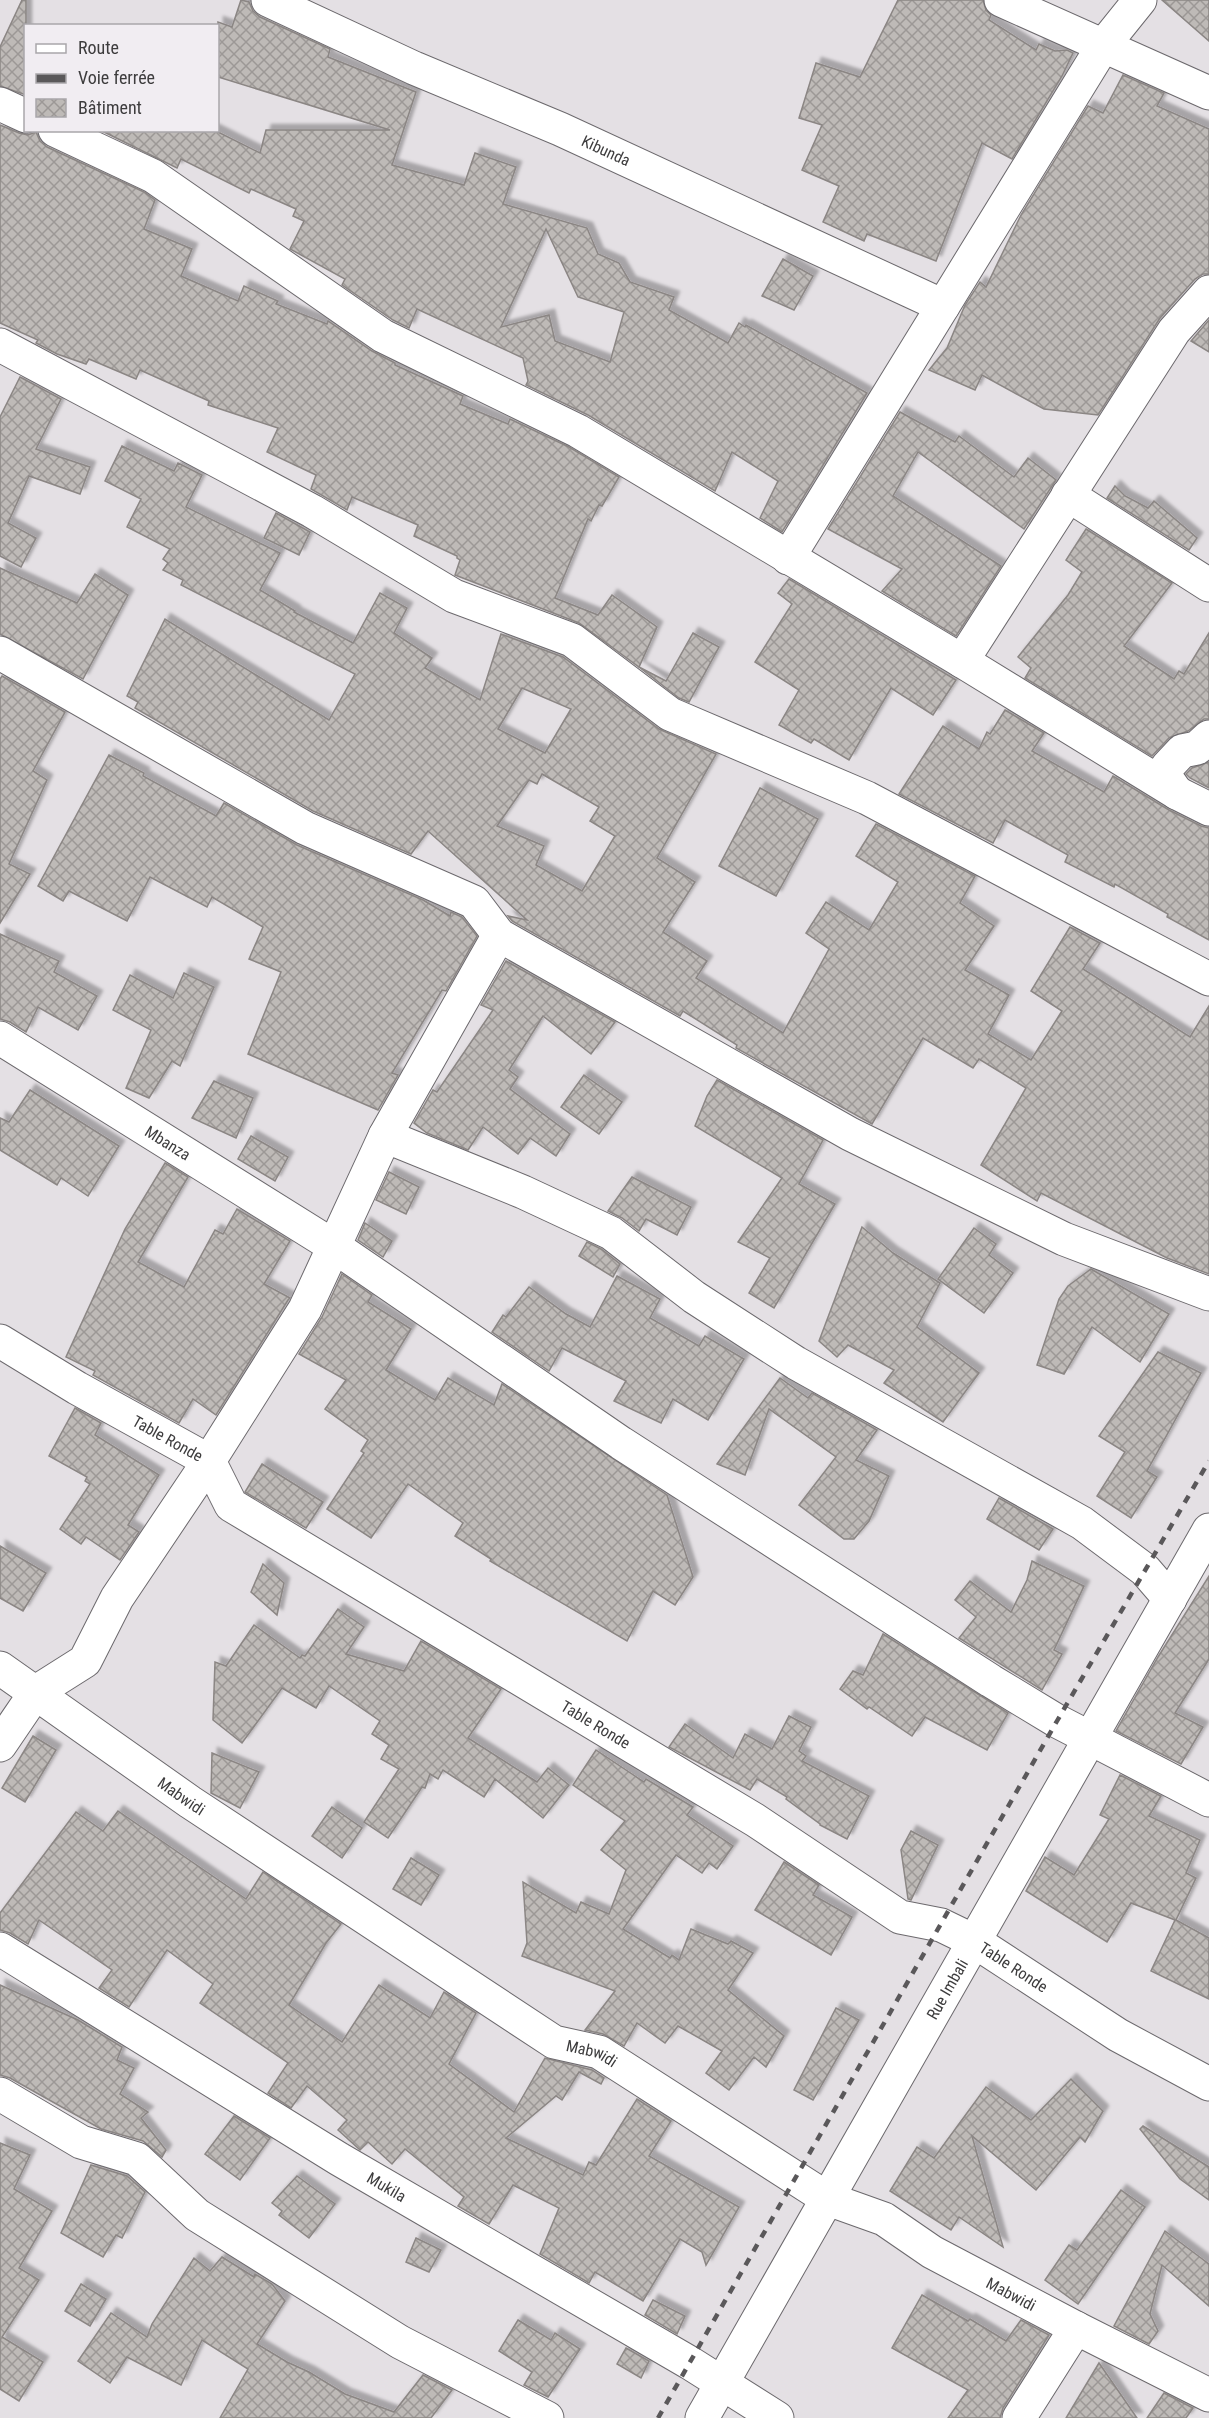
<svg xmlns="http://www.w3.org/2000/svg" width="1209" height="2418" font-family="'Roboto Condensed',sans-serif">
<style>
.building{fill:url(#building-cross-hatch);stroke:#8b8684;stroke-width:1.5;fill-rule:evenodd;filter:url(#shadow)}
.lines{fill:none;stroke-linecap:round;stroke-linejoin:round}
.minor-casing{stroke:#6c696d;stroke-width:35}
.minor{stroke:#fff;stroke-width:33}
.rail{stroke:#5a585a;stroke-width:4.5;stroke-dasharray:8 8;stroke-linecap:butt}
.labels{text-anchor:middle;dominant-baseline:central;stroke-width:4.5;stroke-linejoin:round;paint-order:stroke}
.street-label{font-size:16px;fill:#3d3c3d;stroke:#f1edf2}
</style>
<defs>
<pattern id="building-cross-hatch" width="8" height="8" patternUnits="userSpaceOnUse" patternTransform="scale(1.5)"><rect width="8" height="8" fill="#bebab7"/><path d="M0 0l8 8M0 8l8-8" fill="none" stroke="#9c9896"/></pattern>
<filter id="shadow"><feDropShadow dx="5.5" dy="-5.5" stdDeviation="1.5" flood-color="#0004"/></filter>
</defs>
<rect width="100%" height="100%" fill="#e4e0e4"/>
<!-- building -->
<g class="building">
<polygon points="22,0 26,0 26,95 0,86 0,47"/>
<path d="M241,0L249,2L253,11L260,17L330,49L328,57L416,92L392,165L464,185L475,153L516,167L503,204L587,228L598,254L619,263L630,282L674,297L669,310L728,343L739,323L745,327L746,325L867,393L782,532L760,518L778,481L732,452L715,491L588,415L526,385L528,381L523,358L417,309L409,328L393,320L342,285L345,279L290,249L304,221L293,216L296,209L251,189L249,193L181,159L177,168L100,130H214L260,153L266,130H390L218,77V22L232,27ZM546,229L578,297L624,312L610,362L555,341L549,315L501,327Z"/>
<polygon points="898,0 983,0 986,10 991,15 989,20 1036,50 1039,44 1055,51 1067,50 1073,53 1062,76 1012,159 982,143 936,261 867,234 864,241 823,222 839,186 802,170 822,125 799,118 816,63 860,77"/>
<polygon points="1162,0 1209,0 1209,41"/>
<polygon points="1123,75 1164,93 1157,106 1209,129 1209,274 1203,274 1195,279 1160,318 1098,415 1044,409 982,375 975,390 929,370 947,348 965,305 980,282 986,287 1021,215 1088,106 1103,113"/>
<polygon points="0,125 19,133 28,135 36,132 40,141 47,147 144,192 155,200 144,229 192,249 181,276 238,301 244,286 278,301 276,304 327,324 328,321 372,351 395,363 395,365 463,396 460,404 508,424 510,419 569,447 619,477 602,506 599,505 591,521 588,519 555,598 598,615 612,595 657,627 639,667 579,623 455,575 460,560 457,558 457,556 414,536 418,525 352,497 347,510 311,489 316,475 267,452 278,428 208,405 209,401 140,370 136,379 89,359 86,364 57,354 36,343 38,340 0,323"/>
<polygon points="783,259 813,276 794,310 762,296"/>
<polygon points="1209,320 1209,352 1191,341"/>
<polygon points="20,377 61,399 36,449 90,467 80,494 29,476 8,523 36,538 21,567 0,556 0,417"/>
<polygon points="900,412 955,442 959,436 1014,477 1028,458 1056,480 1024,529 918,452 893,496 1001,566 956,636 882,591 902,569 828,529"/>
<path d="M122,446L174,471L178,463L202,475L186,507L280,553L260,590L295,611L294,612L353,643L380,593L407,608L394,633L432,658L425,668L480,700L501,634L563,657L659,729L716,754L657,858L695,882L663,932L707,961L696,978L783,1033L829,949L806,933L826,902L869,930L898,882L856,856L876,824L975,876L960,903L994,926L965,970L1009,995L988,1034L1031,1060L1062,1011L1031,991L1070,927L1100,943L1083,969L1190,1037L1209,1006V1274L1167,1258L1041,1193L1037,1201L981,1165L1026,1088L979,1059L973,1068L923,1038L872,1124L736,1048L737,1045L683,1011L680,1016L512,921L508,916L527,920L428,831L411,854L313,811L135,708L138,702L127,696L165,619L329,720L355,674L181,585L183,580L163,570L168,563L163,559L170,549L127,527L141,499L105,481ZM522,688L571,709L545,753L498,729ZM542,774L599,807L590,821L615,836L582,891L536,865L544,846L497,826L529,780L537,784Z"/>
<polygon points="1115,486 1125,496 1148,508 1154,501 1197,538 1189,550 1107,498"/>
<polygon points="276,513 310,532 299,555 264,538"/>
<polygon points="1086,529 1172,583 1124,646 1174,679 1179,671 1184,674 1209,633 1209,719 1204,719 1188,731 1169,738 1152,756 1025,678 1031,668 1018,657 1068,595 1082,572 1066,560"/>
<polygon points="0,568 77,603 95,574 128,595 83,679 0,634"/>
<polygon points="789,579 956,680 933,715 891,688 849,760 814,739 811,743 779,725 799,690 755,662 792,604 778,593"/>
<polygon points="693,633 719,647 689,702 679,698 639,667 666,681"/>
<polygon points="2,676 65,712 33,771 47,780 9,864 30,874 0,923 0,679"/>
<polygon points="1005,710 1044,733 1032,751 1104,792 1113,776 1169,810 1201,826 1209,828 1209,940 1167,917 1168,914 1115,884 1114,887 1065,862 1068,855 1005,820 993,843 899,794 943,726 979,749 987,732 990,734"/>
<polygon points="109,755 144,773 143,776 216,816 224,803 297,845 423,900 450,916 451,912 462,917 477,936 446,991 442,990 392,1073 398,1075 378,1110 248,1054 281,972 249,959 263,927 212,897 207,907 150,877 127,921 69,891 63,901 38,886"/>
<polygon points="1209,762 1209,788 1190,778 1186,774 1192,768"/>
<polygon points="760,788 818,819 776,896 719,866"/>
<polygon points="0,934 59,961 54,972 97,996 78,1030 38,1007 26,1032 10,1022 0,1019"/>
<polygon points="506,961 615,1022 591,1054 543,1016 509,1070 518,1077 510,1089 570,1134 556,1156 530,1138 518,1154 483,1127 468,1150 427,1133 414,1123 433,1090 437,1092 493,1010 481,1005"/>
<polygon points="184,973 214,987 180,1066 172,1061 149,1098 126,1088 151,1030 113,1010 130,975 173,998"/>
<polygon points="584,1075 622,1102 599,1134 561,1107"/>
<polygon points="717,1080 823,1140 799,1184 835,1204 774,1308 749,1293 770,1258 738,1242 782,1178 695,1126 707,1096"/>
<polygon points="214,1081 253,1098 236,1138 192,1118"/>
<polygon points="30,1090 119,1146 88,1196 61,1178 57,1185 0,1150 0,1118 9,1122"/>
<polygon points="251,1136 288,1157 275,1181 238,1159"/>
<polygon points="165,1163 188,1177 138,1262 184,1287 215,1230 223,1234 237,1209 290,1241 264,1284 290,1298 288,1300 216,1415 193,1399 179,1423 93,1375 95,1371 66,1357 125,1229"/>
<polygon points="389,1172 419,1187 406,1214 376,1200"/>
<polygon points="632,1177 691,1207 677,1235 646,1219 639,1231 622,1218 608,1211"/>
<polygon points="365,1223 392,1241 383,1257 358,1240"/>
<polygon points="862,1227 893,1253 940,1283 917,1327 979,1373 943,1422 884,1383 894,1370 848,1345 837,1357 819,1341"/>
<polygon points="974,1228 996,1244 989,1255 1013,1273 984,1313 938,1279"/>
<polygon points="587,1242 601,1249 620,1264 613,1277 579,1256"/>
<polygon points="1091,1269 1169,1314 1140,1362 1092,1327 1064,1374 1037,1365 1059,1299 1068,1286"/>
<polygon points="342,1274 372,1295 368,1302 411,1329 386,1370 435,1400 448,1378 494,1405 502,1384 667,1495 693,1577 675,1605 653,1591 627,1641 490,1561 491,1559 455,1536 463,1523 408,1484 371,1538 327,1509 364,1453 361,1451 368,1440 325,1409 346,1380 299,1354 322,1317"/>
<polygon points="617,1276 660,1299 650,1318 699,1346 705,1336 744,1359 708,1420 673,1399 661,1423 614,1401 626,1381 562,1348 549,1371 492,1332 503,1315 506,1317 529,1287 566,1314 590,1327"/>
<polygon points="1158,1352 1201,1373 1147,1471 1157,1477 1131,1518 1097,1496 1125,1452 1099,1436"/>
<polygon points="780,1378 808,1398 812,1393 877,1430 856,1460 889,1476 869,1521 854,1539 844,1539 799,1505 836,1457 769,1409 745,1475 717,1464"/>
<polygon points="75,1408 101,1423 95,1435 159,1475 128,1525 139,1532 120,1560 86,1537 81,1544 60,1529 90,1484 85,1481 87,1477 49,1456"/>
<polygon points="262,1464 323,1502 306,1528 245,1492"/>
<polygon points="999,1498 1053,1529 1039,1550 987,1519"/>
<polygon points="0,1546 46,1573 23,1611 0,1598"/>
<polygon points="1032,1561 1084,1586 1054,1650 1062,1654 1042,1690 959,1638 976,1617 955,1600 970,1581 1011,1612 1027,1580"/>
<polygon points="263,1564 284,1583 277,1615 251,1592"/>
<polygon points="1209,1576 1209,1659 1175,1713 1203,1727 1181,1764 1116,1731 1158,1657"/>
<polygon points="338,1609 364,1627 346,1654 404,1671 421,1641 501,1689 468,1738 537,1782 548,1768 569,1785 543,1818 495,1779 484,1797 443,1770 438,1779 430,1774 425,1788 422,1787 388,1838 364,1822 399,1769 381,1759 389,1745 372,1734 380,1721 329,1686 316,1708 282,1688 242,1743 213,1720 215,1662 226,1666 254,1625 300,1658 302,1655 305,1656"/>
<polygon points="883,1634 1008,1713 987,1750 925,1717 912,1736 869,1707 867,1709 840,1689 853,1671 863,1675"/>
<polygon points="789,1716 811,1727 799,1751 806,1756 802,1761 869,1796 847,1839 820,1825 820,1824 786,1799 787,1797 757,1779 750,1790 669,1747 685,1724 733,1758 745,1734 772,1749"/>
<polygon points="33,1736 56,1750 25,1802 2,1788"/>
<polygon points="596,1750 644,1782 646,1779 693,1807 687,1815 733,1846 717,1869 709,1863 702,1873 676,1855 623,1929 670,1958 672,1955 679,1960 691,1929 728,1944 731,1941 753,1953 728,1990 784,2036 766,2067 754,2057 729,2090 706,2073 722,2051 678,2026 665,2043 637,2023 624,2046 603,2034 585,2030 615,1991 522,1956 527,1943 523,1882 576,1913 581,1902 609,1914 626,1870 601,1850 625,1821 573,1785"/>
<polygon points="212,1753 259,1772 240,1808 211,1793"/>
<polygon points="1120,1775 1161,1796 1149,1816 1200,1840 1186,1873 1196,1878 1176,1920 1209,1938 1209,1999 1151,1971 1175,1920 1131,1903 1107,1942 1026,1891 1045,1857 1074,1875 1109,1819 1100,1815"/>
<polygon points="332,1807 362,1828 342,1858 312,1836"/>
<polygon points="118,1811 246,1899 263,1872 341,1924 326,1943 289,2005 342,2042 379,1985 430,2018 444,1992 476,2013 449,2064 514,2112 545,2058 592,2070 604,2078 601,2084 579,2072 562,2100 556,2096 506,2138 583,2175 589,2162 596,2165 637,2099 671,2121 649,2156 739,2207 706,2265 702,2252 680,2239 643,2301 595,2272 589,2283 540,2254 559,2208 513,2185 489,2224 458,2206 464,2197 405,2149 392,2164 368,2142 360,2150 338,2130 347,2120 307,2086 291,2108 268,2093 288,2063 200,2003 213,1984 167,1950 129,2007 99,1988 112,1970 39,1920 28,1944 10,1933 0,1930 0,1913 76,1812 103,1831"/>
<polygon points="911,1831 938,1845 911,1900 908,1899 901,1850"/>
<polygon points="411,1858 439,1875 421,1905 393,1889"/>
<polygon points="784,1862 819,1885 813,1895 852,1917 831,1955 755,1910"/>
<polygon points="0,1985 78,2020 122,2047 117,2060 134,2068 120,2094 148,2112 141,2118 166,2150 162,2157 143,2141 101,2129 10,2078 0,2075"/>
<polygon points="836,2008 859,2020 813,2100 794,2090"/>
<polygon points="1071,2079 1103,2111 1085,2142 1080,2137 1036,2190 972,2136 1003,2247 959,2217 951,2230 890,2191 917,2147 934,2158 986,2087 1031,2120"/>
<polygon points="234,2116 270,2138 240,2180 205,2154"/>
<polygon points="1143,2126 1209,2167 1209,2200 1180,2179 1140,2129"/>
<polygon points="0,2143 30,2155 14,2189 52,2211 19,2268 39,2280 2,2337 43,2362 19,2401 0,2389"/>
<polygon points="91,2165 127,2176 145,2192 122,2238 116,2235 103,2257 61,2233"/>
<polygon points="297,2176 335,2204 309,2238 279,2215 282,2211 272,2203"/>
<polygon points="1121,2190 1145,2207 1078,2304 1045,2280 1069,2245 1077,2250"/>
<polygon points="1165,2231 1209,2264 1209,2306 1162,2265 1150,2314 1158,2331 1149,2344 1114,2326"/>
<polygon points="416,2238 441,2250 429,2272 406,2262"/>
<polygon points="222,2257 254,2277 255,2274 272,2284 285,2301 257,2344 287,2362 309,2372 345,2394 394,2412 423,2375 452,2390 431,2418 220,2418 248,2369 202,2340 181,2385 127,2357 110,2383 78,2361 111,2313 147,2337 152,2324 194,2258 210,2271"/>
<polygon points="81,2284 106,2299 90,2326 65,2311"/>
<polygon points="922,2295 968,2321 970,2319 1006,2341 1021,2320 1049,2335 1003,2408 1000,2418 948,2418 968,2390 892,2348"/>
<polygon points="653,2300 685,2316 677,2334 645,2315"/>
<polygon points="518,2320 551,2340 555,2333 580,2349 548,2397 524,2385 532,2372 499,2351"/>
<polygon points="626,2348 649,2361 641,2378 617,2364"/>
<polygon points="1099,2363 1137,2418 1066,2418"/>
<polygon points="1164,2393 1193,2408 1186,2418 1147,2418"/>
</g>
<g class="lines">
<defs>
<g id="minor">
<path id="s1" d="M268,0L414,68L560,129L943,306"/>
<polyline points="1001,0 1209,93"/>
<polyline points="0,104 26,116"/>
<polyline points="55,130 153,176 383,336 578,431 962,661 1177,793 1209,809"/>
<polyline points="0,345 312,511 454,596 572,640 670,714 867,798 1209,979"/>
<polyline points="1068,495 1209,585"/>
<polyline points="788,558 1103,46 1140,0"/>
<polyline points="0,653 305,828 474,902 499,935 850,1134 1064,1239 1209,1294"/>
<polyline points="962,661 1174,331 1209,292"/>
<polyline points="1177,793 1167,779 1167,767 1182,751 1197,748 1209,737"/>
<path id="s2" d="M0,1038L335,1247L621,1443L991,1681L1057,1721L1209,1800"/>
<polyline points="385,1136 523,1192 611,1233 694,1297 796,1363 1082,1523 1145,1570 1170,1599"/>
<path id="s3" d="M0,1341L77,1388L209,1461L231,1505L755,1820L900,1917L941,1925L974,1941L1118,2035L1209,2084"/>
<path id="s4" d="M0,1668L190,1802L554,2042L599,2052L828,2199L884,2219L932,2252L1076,2328L1209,2395"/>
<polyline points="0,1745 36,1692 85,1661 117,1598 209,1461 305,1309 385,1136 499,935"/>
<path id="s5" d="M0,1949L339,2159L690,2363L777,2418"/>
<polyline points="0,2094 81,2142 137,2159 197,2215 400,2342 547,2418"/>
<path id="s6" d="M702,2418L1209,1530"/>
<polyline points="1019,2418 1076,2328"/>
</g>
</defs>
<!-- minor casing -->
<use href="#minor" class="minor-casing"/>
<!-- minor -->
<use href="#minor" class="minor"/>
<!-- rail -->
<polyline class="rail" points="658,2418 1057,1721 1209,1461"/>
</g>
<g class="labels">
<!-- street labels -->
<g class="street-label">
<text stroke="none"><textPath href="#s1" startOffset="370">Kibunda</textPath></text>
<text stroke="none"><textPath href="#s2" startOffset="198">Mbanza</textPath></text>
<text stroke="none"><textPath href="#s3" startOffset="194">Table Ronde</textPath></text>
<text stroke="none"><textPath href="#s3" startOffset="716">Table Ronde</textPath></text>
<text stroke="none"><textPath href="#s4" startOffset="222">Mabwidi</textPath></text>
<text stroke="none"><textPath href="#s3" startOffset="1202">Table Ronde</textPath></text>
<text stroke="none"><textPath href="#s6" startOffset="494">Rue Imbali</textPath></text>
<text stroke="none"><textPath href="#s4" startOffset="708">Mabwidi</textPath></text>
<text stroke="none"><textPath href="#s5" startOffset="454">Mukila</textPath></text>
<text stroke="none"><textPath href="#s4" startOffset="1194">Mabwidi</textPath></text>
</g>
</g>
<!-- legend -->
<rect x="24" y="24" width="195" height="108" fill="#f1edf2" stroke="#a9a6aa" stroke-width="1.5"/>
<rect x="36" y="44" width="30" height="9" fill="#ffffff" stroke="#a9a6aa" stroke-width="1.5"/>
<text x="78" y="54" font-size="18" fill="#3d3c3d">Route</text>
<rect x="36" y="74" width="30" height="9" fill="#5a585a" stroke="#a9a6aa" stroke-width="1.5"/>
<text x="78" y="84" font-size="18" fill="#3d3c3d">Voie ferrée</text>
<rect x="36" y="99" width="30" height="18" fill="url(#building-cross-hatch)" stroke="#a9a6aa" stroke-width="1.5"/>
<text x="78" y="114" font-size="18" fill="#3d3c3d">Bâtiment</text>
</svg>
